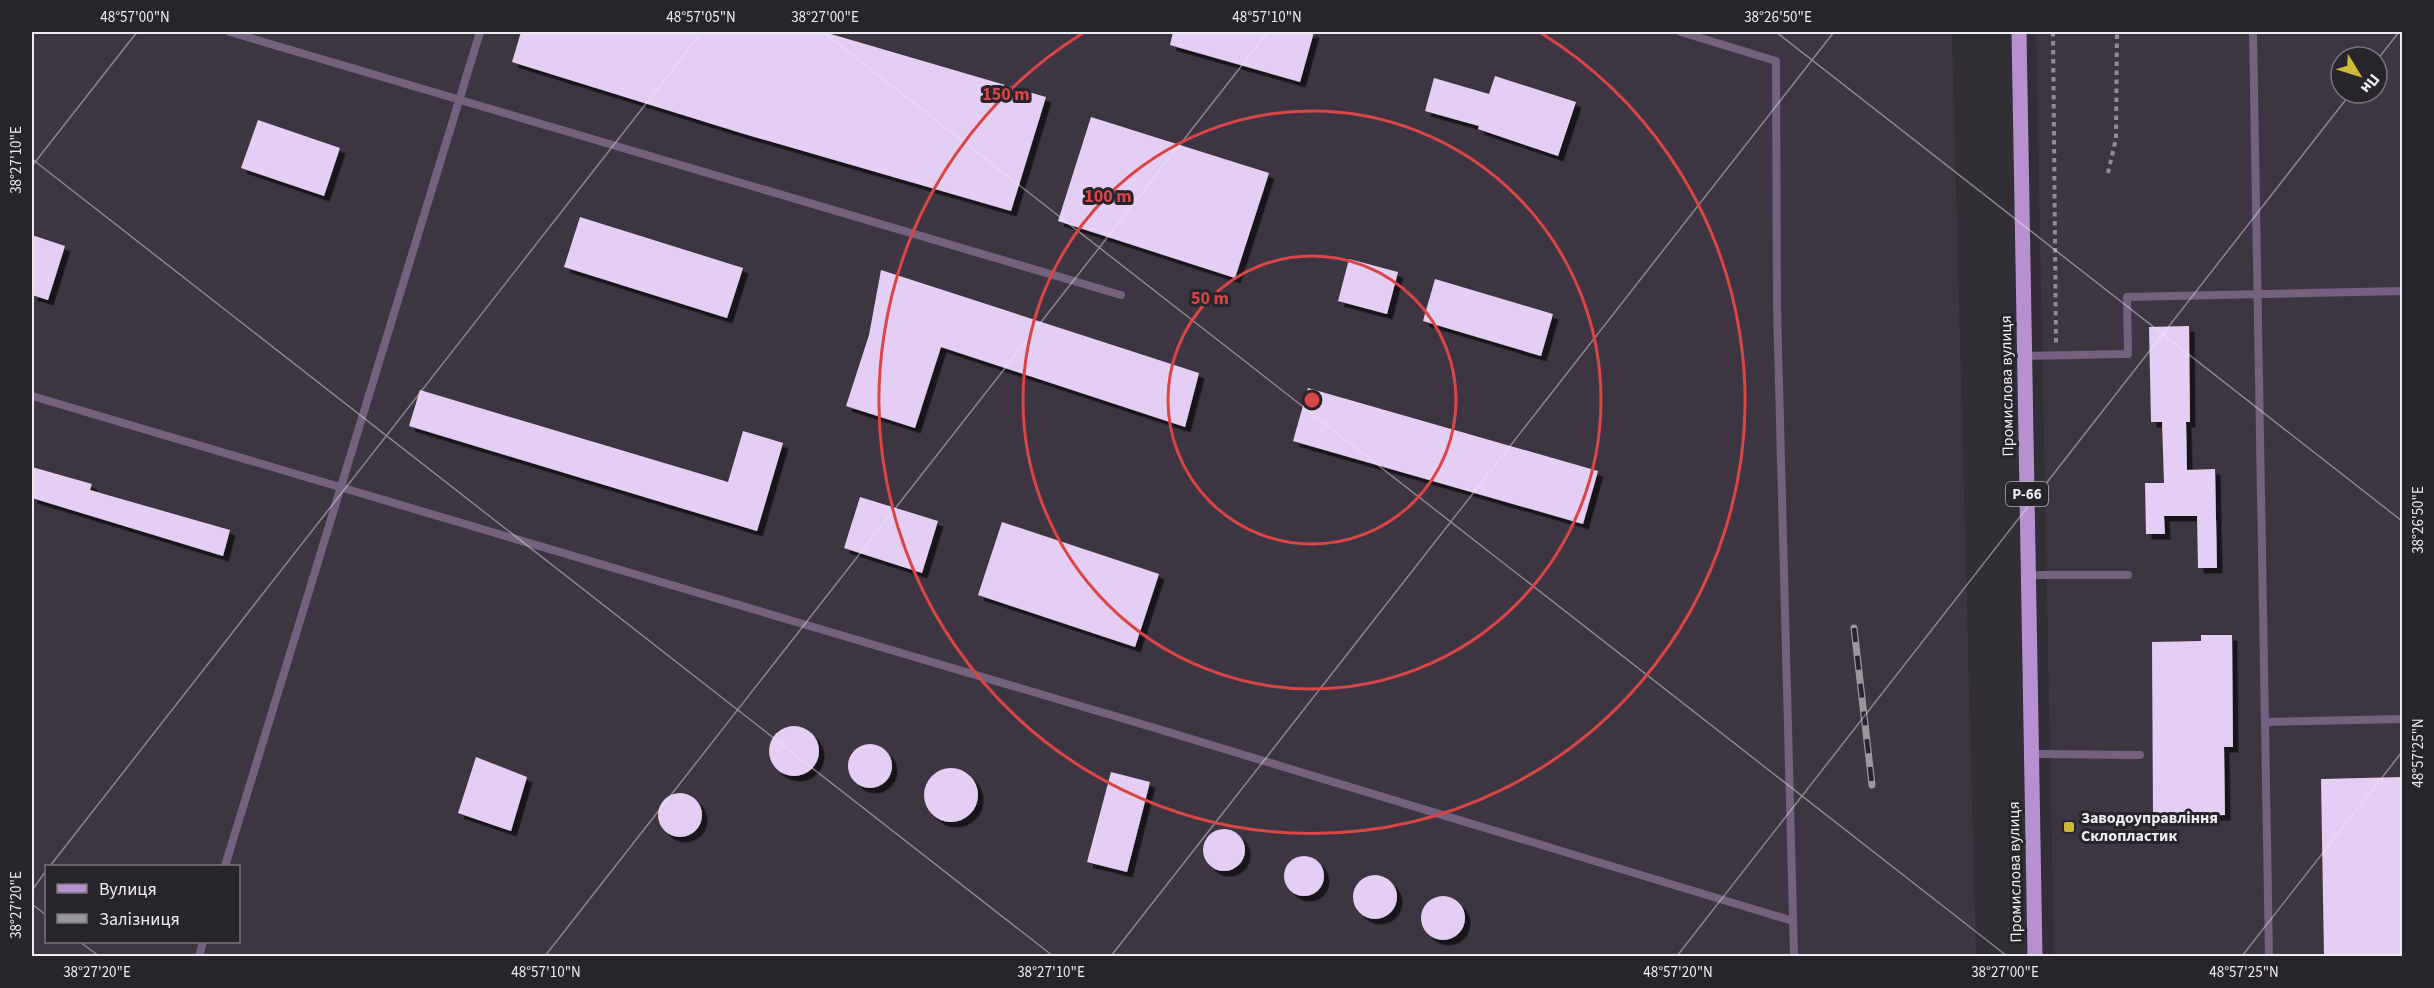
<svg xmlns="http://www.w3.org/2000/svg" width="2434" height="988" font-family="'Source Sans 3',sans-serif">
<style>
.built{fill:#3d3542;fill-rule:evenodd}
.building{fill:#e5cef4;filter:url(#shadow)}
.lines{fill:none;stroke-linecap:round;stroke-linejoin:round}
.path{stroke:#8f8c92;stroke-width:4;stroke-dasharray:4.5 4.5;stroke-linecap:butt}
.lane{stroke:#746180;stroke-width:8}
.primary{stroke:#b790cf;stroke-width:15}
.rail-casing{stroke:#99969c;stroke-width:7}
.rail{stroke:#28242b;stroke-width:4.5;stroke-dasharray:14;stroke-linecap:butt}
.ticks{fill:none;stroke:#efecf1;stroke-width:1.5;stroke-opacity:0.45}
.ring{fill:none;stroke:#da4546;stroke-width:3}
.poi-dot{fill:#ceb837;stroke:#28242b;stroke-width:2}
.labels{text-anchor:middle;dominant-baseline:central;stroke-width:6;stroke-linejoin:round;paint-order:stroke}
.shield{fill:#28242b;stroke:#b3b0b6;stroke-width:1.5}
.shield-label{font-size:15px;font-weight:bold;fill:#efecf1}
.street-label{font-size:16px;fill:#efecf1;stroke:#28242b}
.poi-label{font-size:16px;font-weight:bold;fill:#efecf1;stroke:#28242b;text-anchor:start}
.centre{fill:#da4546;stroke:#28242b;stroke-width:3}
.ring-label{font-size:18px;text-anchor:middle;font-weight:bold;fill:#da4546;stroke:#28242b;stroke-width:6;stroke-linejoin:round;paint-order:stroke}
.neatline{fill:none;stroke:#efecf1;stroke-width:2}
.ticks-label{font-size:15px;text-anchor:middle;fill:#efecf1}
</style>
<defs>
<filter id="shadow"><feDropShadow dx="5.5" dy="5.5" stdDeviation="0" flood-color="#0009"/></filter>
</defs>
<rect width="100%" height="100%" fill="#322e35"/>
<!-- built -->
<g class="built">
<path d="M32,32H1952L1976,956H32ZM46,866H238V942H46Z"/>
<path d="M2036,32H2402V956H2054ZM2341,57H2377V93H2341Z"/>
</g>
<!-- building -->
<g class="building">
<polygon points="521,32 824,32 1046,97 1011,211 741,133 512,62"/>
<polygon points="1173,32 1314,32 1300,82 1170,45"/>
<polygon points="1495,76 1576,102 1558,156 1478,129 1479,126 1425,111 1434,78 1489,94"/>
<polygon points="1091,117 1269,173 1235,278 1058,221"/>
<polygon points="258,120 340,148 324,196 241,168"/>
<polygon points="580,217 743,268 727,318 564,267"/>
<polygon points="32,235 65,246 48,300 32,295"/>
<polygon points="1349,259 1398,272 1387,314 1338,301"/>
<polygon points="881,270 1199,373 1185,427 941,347 915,428 846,406 869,335"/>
<polygon points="1435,279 1553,314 1541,356 1423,321"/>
<polygon points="2189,326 2190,422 2186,422 2187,470 2215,469 2217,568 2198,568 2197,516 2164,516 2165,534 2146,534 2145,483 2164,483 2162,422 2151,422 2149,327"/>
<polygon points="1308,388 1598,471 1583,524 1293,441"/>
<polygon points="420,390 728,482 743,431 783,443 757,531 409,426"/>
<polygon points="32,467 92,484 90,490 230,530 223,556 32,498"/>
<polygon points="860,497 938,521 922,573 844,548"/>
<polygon points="1002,522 1159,574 1135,647 978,595"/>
<polygon points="2201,635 2232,635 2233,747 2224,747 2225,815 2153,816 2152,642 2201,641"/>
<circle cx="794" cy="751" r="25"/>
<circle cx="870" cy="766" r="22"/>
<polygon points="476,757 527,777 511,831 458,813"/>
<circle cx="951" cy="795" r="27"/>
<polygon points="1111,772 1150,782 1127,872 1087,862"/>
<polygon points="2403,777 2403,957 2324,957 2321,779"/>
<circle cx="680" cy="815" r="22"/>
<circle cx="1224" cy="850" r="21"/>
<circle cx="1304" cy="876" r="20"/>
<circle cx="1375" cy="897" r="22"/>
<circle cx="1443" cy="918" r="22"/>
</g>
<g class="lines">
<!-- path -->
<g class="path">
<polyline points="2053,32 2056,343"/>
<polyline points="2108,173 2116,138 2117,32"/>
</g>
<!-- lane -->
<g class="lane">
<polyline points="230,32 1121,295"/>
<polyline points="1681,32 1776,61 1777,307 1794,956"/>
<polyline points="2253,32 2269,956"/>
<polyline points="2024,356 2128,354 2127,297 2402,291"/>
<polyline points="32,396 1155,728 1793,921"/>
<polyline points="2028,575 2128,575"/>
<polyline points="2265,722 2402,719"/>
<polyline points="2031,754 2140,755"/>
<polyline points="225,866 480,32"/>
<polyline points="199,956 203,942"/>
</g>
<!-- primary -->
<polyline class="primary" points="2019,32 2035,956"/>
<defs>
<polyline id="rail" points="1854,628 1872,785"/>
</defs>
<!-- rail casing -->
<use href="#rail" class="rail-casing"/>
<!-- rail -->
<use href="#rail" class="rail"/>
</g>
<!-- ticks -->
<path class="ticks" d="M823,32L2007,956M1776,32L2402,521M2377,60L2399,32M32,159L1053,956M32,166L137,32M50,866L702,32M32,890L46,871M32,904L46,915M80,942L99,956M545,956L1268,32M1111,956L1834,32M1677,956L2351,93M2242,956L2402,752"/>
<!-- distance rings -->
<g class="ring">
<circle cx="1312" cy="400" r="144"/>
<circle cx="1312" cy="400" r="289"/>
<path d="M1541 33A433 433 0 1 1 1083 33"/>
</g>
<!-- markers -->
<rect class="poi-dot" x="2063" y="821" width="12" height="12" rx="3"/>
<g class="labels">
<!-- shield labels -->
<rect class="shield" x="2006" y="482" width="42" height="24" rx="4.5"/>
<g class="shield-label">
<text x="2027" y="494">Р-66</text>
</g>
<!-- street labels -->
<g class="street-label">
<text transform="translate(2007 386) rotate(-91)">Промислова вулиця</text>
<text transform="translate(2015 872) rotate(-91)">Промислова вулиця</text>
</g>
<!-- poi labels -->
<g class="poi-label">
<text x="2081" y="818">Заводоуправління<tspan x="2081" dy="18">Склопластик</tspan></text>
</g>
</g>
<circle cx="1312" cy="400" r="9" class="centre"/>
<g class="ring-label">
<text x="1006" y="100">150 m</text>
<text x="1108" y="202">100 m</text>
<text x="1210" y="304">50 m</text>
</g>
<!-- border -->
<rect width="2434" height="988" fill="none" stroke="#28242b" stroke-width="66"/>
<!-- legend -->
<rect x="45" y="865" width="195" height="78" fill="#28242b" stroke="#78747a" stroke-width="1.5"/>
<rect x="57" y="884" width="30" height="9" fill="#b790cf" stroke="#78747a" stroke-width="1.5"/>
<text x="99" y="895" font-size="18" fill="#efecf1">Вулиця</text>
<rect x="57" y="914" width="30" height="9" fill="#99969c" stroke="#78747a" stroke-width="1.5"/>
<text x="99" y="925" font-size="18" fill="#efecf1">Залізниця</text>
<!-- north arrow -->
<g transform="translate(2359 75) rotate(128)"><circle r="28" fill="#28242b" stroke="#78747a" stroke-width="1.5"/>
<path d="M0-4.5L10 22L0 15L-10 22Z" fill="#ceb837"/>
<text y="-9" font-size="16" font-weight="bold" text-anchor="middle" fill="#efecf1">Пн</text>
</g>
<rect x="33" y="33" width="2368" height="922" class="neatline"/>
<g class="ticks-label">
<text x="135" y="22">48°57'00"N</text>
<text x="701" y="22">48°57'05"N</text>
<text x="825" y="22">38°27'00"E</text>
<text x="1267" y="22">48°57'10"N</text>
<text x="1778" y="22">38°26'50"E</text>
<text transform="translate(16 160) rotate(-90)" y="5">38°27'10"E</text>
<text transform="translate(2418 520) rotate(-90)" y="5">38°26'50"E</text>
<text transform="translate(2418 753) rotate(-90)" y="5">48°57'25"N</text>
<text transform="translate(16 905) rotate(-90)" y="5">38°27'20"E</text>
<text x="97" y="977">38°27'20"E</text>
<text x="546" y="977">48°57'10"N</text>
<text x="1051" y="977">38°27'10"E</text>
<text x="1678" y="977">48°57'20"N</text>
<text x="2005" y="977">38°27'00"E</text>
<text x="2244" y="977">48°57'25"N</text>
</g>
</svg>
